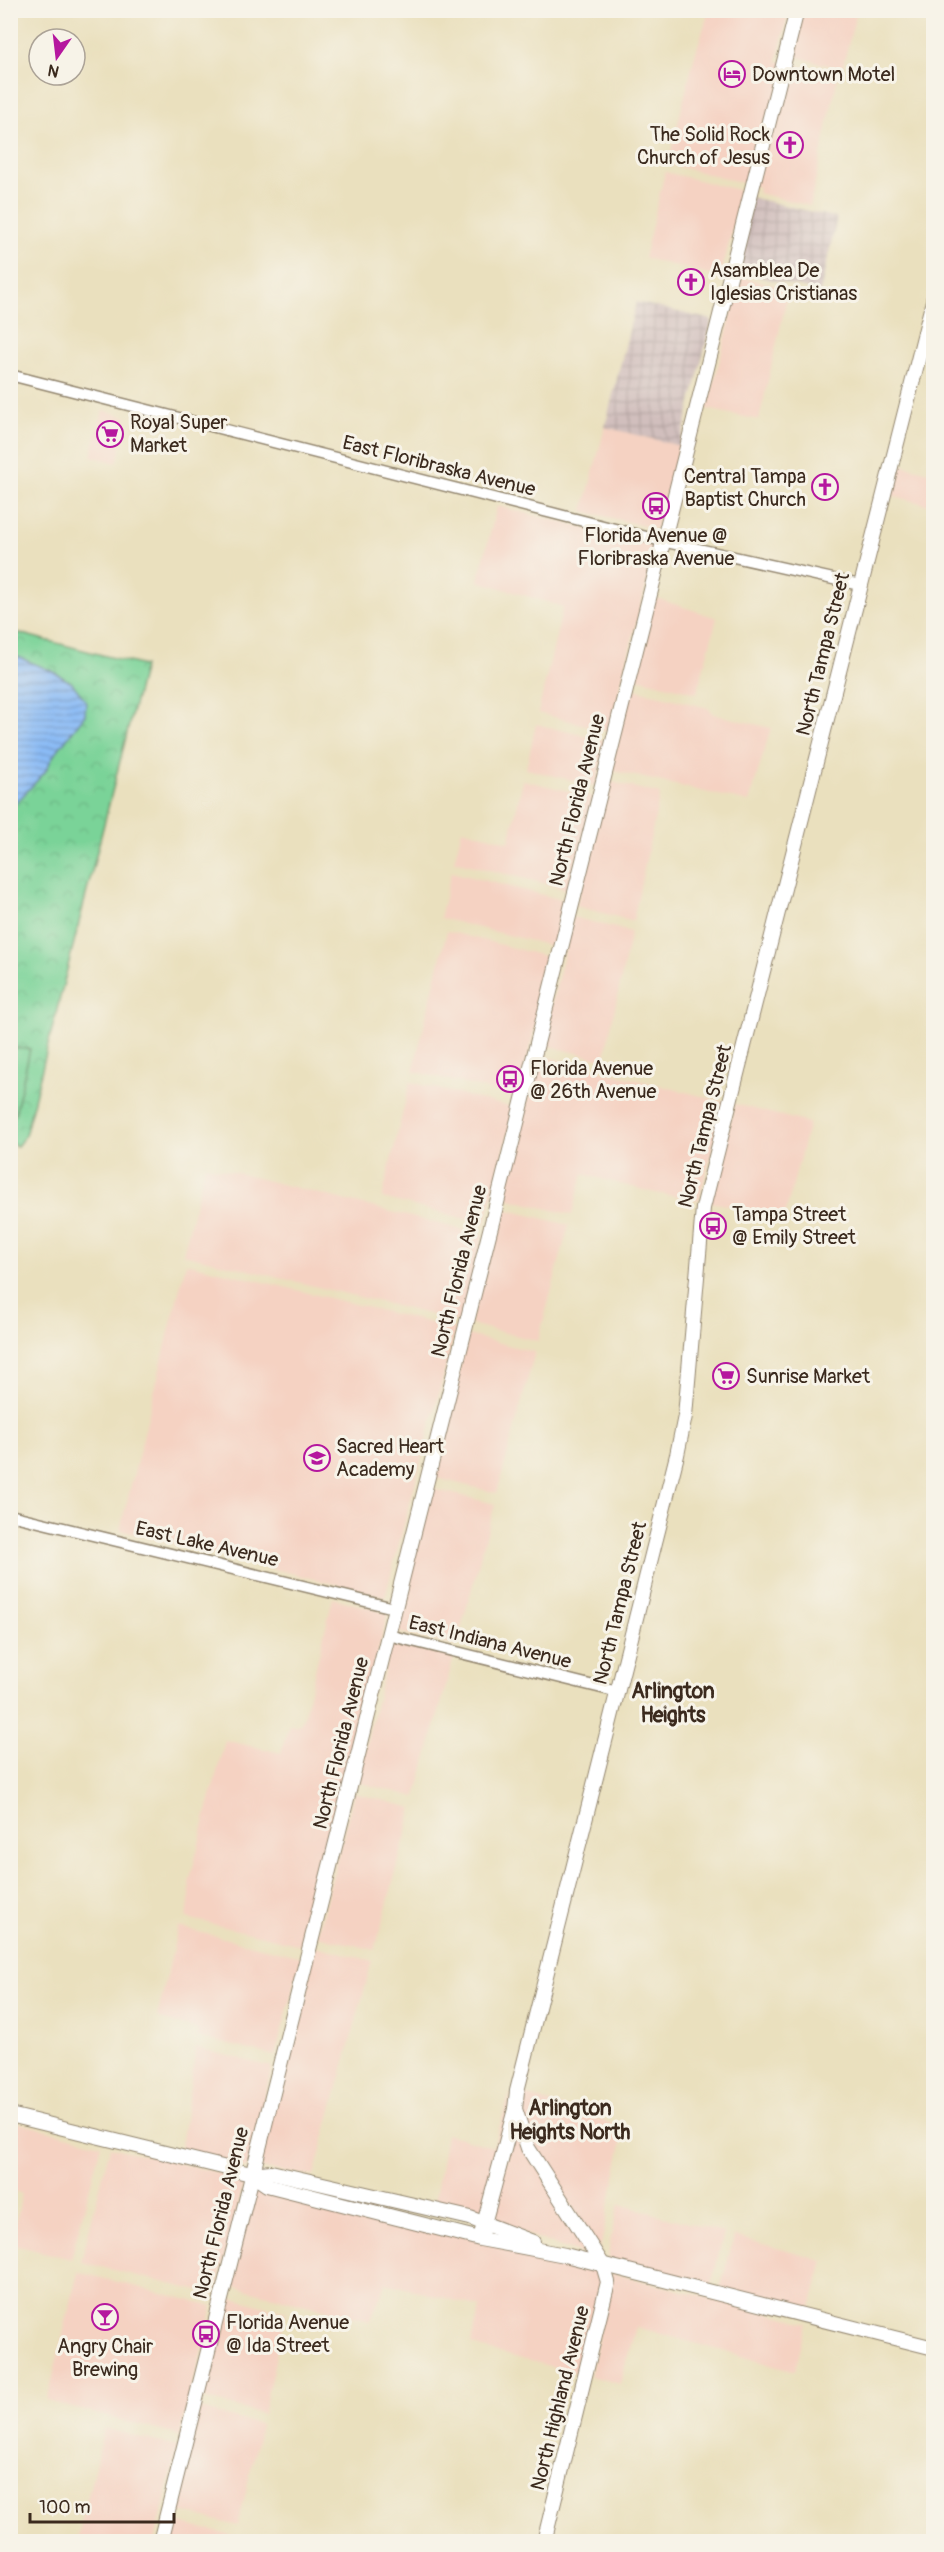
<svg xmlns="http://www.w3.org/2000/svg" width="944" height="2552" font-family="Pangolin,sans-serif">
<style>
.built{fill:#f5d2c2}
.industrial{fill:url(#industrial-grid)}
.park{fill:url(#park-crowns);stroke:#5a7e5b;stroke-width:1.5}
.pitch{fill:#7ad398;stroke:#5a7e5b;stroke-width:1.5}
.water{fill:url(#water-rules);stroke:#62728a;stroke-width:1.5}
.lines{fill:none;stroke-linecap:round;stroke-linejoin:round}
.tertiary-casing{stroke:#92856e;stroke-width:13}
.primary-casing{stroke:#92856e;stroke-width:16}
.tertiary{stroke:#fff;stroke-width:10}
.primary{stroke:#fff;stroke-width:14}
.labels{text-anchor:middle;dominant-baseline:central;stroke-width:6;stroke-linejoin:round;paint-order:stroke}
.poi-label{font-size:20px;fill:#3b2a1e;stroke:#f7f3e8;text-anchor:start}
.street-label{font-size:20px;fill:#3b2a1e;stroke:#f7f3e8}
.neighbourhood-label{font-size:21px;font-weight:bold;fill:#3b2a1e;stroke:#f7f3e8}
</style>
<defs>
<pattern id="industrial-grid" width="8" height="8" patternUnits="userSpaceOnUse" patternTransform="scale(1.5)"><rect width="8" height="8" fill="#d1bfbd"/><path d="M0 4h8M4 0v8" fill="none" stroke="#b4a4a2"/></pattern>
<pattern id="park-crowns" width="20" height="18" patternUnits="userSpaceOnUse" patternTransform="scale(1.5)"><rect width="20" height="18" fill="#7ad398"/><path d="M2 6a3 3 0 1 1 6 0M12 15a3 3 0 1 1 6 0" fill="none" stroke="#6ab583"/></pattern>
<pattern id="water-rules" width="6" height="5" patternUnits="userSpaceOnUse" patternTransform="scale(1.5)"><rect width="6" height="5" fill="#8abbf6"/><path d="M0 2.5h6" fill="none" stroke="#7298c7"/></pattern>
</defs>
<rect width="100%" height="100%" fill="#f7f3e8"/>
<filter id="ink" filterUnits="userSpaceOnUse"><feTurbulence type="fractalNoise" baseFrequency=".0167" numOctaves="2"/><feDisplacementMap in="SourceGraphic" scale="12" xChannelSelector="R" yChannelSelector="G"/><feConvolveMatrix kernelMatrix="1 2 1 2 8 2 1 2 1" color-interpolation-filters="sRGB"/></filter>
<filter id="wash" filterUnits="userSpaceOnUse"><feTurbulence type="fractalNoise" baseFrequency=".008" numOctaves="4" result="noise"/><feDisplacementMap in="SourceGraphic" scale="24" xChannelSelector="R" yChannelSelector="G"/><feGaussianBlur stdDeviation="1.35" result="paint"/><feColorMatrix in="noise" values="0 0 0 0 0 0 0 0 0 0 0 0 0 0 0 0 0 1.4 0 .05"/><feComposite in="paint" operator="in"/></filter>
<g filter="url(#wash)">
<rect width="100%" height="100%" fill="#eae0be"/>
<!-- built -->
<g class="built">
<polygon points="709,11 789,11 777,61 838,76 810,206 758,193 759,187 668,164 694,58"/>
<polygon points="803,11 857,11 842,69 793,56"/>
<polygon points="883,11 933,11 933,24"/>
<polygon points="665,172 743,191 720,277 644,258"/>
<polygon points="741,277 789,289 759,420 707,409"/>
<polygon points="103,410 127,417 117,463 91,456"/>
<polygon points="605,427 680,446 656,529 583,511"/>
<polygon points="893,463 933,473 933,506 885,494"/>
<polygon points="497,506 656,546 609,731 538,713 563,607 478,581"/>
<polygon points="653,597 717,618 697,693 633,677"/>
<polygon points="630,688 708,708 713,714 771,728 749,802 610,770"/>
<polygon points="536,724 606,741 596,786 526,769"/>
<polygon points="523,780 593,797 570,890 454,861 462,829 509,842"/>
<polygon points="608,781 660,794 633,921 576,906"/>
<polygon points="451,872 567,901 555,947 440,918"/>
<polygon points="573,917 631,932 604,1060 542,1044"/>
<polygon points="447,931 552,958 518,1097 413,1071"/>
<polygon points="539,1055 725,1102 699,1200 655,1193 583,1174 572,1215 502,1197"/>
<polygon points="410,1082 515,1108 485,1224 382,1198"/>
<polygon points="735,1104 809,1123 785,1215 709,1202"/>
<polygon points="205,1165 483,1235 461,1322 183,1254"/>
<polygon points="500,1208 569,1225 538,1341 470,1324"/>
<polygon points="186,1263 456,1329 385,1597 120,1530"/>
<polygon points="468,1335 535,1352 497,1493 432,1477"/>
<polygon points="429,1488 495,1504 456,1646 394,1631"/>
<polygon points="333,1598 388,1613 304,1946 187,1918 190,1895 189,1883 225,1740 281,1753 289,1725 296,1726 301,1723 304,1715"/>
<polygon points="391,1642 454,1656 416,1797 357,1782"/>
<polygon points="354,1793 413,1808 375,1950 317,1936"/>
<polygon points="178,1927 302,1957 275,2056 197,2037 198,2030 157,2018"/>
<polygon points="315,1946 372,1961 314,2176 257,2168"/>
<polygon points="196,2048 272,2067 247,2168 180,2152"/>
<polygon points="511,2091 510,2108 481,2217 434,2204 446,2134 493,2147"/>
<polygon points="522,2094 625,2128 600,2250 537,2153 522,2115"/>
<polygon points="11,2121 101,2144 71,2259 11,2244 22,2194 11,2190"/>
<polygon points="515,2127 591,2256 566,2249 490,2220"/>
<polygon points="110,2147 245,2179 215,2295 81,2262"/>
<polygon points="254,2183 598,2269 602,2277 581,2374 483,2349 471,2344 480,2307 386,2283 370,2321 228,2285"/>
<polygon points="619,2204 724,2233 711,2287 608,2260 610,2240"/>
<polygon points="734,2236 823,2261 810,2312 720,2289"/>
<polygon points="78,2272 213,2306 180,2436 47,2401"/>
<polygon points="612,2273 807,2323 795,2371 636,2327 620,2384 590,2376"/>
<polygon points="225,2296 286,2312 263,2414 200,2398"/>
<polygon points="197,2408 261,2425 238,2526 268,2533 172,2510"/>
<polygon points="104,2428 178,2447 155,2541 77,2542"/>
<polygon points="170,2521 254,2541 165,2542"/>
</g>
<!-- industrial -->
<g class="industrial">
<polygon points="750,197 837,218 820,292 732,270"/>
<polygon points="636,302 712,320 680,446 605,427"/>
</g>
<!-- park -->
<polygon class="park" points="11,631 144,666 25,1136 17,1146 11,1144"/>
<!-- pitch -->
<polygon class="pitch" points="11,1048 30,1049 15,1115 11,1114"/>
<!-- water -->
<polygon class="water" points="11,654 54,672 72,683 86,701 85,715 54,755 45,772 16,803 11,805"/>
</g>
<g filter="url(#ink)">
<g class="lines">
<defs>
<g id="tertiary">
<polyline points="10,375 662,541 860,585"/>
<polyline points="10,1515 394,1608"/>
<polyline points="388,1635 618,1692"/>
</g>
<g id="primary">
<polyline points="10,2115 251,2174 267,2185 480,2239 565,2255 934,2348"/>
<polyline points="251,2174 271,2172 470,2218 533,2242"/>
<polyline points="482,2231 515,2109"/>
<polyline points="160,2542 797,10"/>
<polyline points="544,2542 608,2282 603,2265 528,2148 515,2109 517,2091 677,1455 685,1416 703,1208 934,297"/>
</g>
</defs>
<!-- tertiary casing -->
<use href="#tertiary" class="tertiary-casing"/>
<!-- primary casing -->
<use href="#primary" class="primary-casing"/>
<!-- tertiary -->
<use href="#tertiary" class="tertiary"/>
<!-- primary -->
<use href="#primary" class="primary"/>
</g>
</g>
<!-- icons -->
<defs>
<symbol id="hotel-ring" viewBox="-11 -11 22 22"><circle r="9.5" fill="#f7f3e8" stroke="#b5179e" stroke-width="1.5"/><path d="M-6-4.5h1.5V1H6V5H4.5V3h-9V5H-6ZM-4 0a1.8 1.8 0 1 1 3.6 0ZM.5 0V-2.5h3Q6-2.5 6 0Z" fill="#b5179e"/></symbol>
<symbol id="church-ring" viewBox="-11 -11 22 22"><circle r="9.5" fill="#f7f3e8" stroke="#b5179e" stroke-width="1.5"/><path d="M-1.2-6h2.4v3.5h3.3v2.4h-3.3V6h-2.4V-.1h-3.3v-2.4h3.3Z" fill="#b5179e"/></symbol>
<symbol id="supermarket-ring" viewBox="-11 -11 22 22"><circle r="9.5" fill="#f7f3e8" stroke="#b5179e" stroke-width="1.5"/><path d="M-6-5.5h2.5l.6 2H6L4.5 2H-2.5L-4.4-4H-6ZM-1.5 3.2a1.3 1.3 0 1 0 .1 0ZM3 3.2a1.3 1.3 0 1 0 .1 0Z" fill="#b5179e"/></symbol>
<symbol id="bus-ring" viewBox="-11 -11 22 22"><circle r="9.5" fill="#f7f3e8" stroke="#b5179e" stroke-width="1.5"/><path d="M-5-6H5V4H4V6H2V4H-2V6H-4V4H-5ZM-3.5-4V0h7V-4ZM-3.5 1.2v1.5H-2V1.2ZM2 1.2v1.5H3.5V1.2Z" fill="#b5179e"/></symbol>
<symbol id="school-ring" viewBox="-11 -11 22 22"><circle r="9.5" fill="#f7f3e8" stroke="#b5179e" stroke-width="1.5"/><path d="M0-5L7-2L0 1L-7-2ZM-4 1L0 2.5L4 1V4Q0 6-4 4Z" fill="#b5179e"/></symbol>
<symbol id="bar-ring" viewBox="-11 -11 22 22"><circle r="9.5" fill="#f7f3e8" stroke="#b5179e" stroke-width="1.5"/><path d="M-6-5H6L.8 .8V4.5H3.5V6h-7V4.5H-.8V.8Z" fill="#b5179e"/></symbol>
</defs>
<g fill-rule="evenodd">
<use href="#hotel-ring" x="717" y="59" width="30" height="30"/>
<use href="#church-ring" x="775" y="130" width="30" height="30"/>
<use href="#church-ring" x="676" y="267" width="30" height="30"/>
<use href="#supermarket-ring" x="95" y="419" width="30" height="30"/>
<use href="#church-ring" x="810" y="472" width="30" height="30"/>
<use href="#bus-ring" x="641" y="491" width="30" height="30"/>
<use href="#bus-ring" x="495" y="1064" width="30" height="30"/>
<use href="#bus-ring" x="698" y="1211" width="30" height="30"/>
<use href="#supermarket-ring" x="711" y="1361" width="30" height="30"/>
<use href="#school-ring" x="302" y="1443" width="30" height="30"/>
<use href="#bar-ring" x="90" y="2302" width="30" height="30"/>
<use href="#bus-ring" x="191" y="2319" width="30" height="30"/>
</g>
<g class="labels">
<!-- poi labels -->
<g class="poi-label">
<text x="752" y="74">Downtown Motel</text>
<text x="770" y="134" text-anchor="end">The Solid Rock<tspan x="770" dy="23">Church of Jesus</tspan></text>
<text x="710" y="270">Asamblea De<tspan x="710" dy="23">Iglesias Cristianas</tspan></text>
<text x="130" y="422">Royal Super<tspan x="130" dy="23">Market</tspan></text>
<text x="806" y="476" text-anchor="end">Central Tampa<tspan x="806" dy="23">Baptist Church</tspan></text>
<text x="656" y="535" text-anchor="middle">Florida Avenue @<tspan x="656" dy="23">Floribraska Avenue</tspan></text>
<text x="530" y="1068">Florida Avenue<tspan x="530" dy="23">@ 26th Avenue</tspan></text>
<text x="732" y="1214">Tampa Street<tspan x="732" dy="23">@ Emily Street</tspan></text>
<text x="746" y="1376">Sunrise Market</text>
<text x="336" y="1446">Sacred Heart<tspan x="336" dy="23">Academy</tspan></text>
<text x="226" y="2322">Florida Avenue<tspan x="226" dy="23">@ Ida Street</tspan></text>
<text x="105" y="2346" text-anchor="middle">Angry Chair<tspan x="105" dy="23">Brewing</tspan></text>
</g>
<!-- street labels -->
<g class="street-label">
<text transform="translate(439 466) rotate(14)">East Floribraska Avenue</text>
<text transform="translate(823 654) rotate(-76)">North Tampa Street</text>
<text transform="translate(577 800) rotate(-76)">North Florida Avenue</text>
<text transform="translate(705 1126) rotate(-76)">North Tampa Street</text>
<text transform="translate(459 1271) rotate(-76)">North Florida Avenue</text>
<text transform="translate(207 1544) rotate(13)">East Lake Avenue</text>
<text transform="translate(620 1603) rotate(-76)">North Tampa Street</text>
<text transform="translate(490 1642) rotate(14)">East Indiana Avenue</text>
<text transform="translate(341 1743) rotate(-76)">North Florida Avenue</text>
<text transform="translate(221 2213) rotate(-76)">North Florida Avenue</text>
<text transform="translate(560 2398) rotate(-76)">North Highland Avenue</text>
</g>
<!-- neighbourhood labels -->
<g class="neighbourhood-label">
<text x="673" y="1691">Arlington<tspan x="673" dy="24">Heights</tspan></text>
<text x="570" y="2108">Arlington<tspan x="570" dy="24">Heights North</tspan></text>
</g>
</g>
<!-- margin -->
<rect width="944" height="2552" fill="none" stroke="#f7f3e8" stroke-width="36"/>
<!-- north arrow -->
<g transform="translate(57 57) rotate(194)"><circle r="28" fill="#f7f3e8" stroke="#aca397" stroke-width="1.5"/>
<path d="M0-4.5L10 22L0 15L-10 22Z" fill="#b5179e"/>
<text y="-9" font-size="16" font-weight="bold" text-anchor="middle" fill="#3b2a1e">N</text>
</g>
<!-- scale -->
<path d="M30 2513v9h144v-9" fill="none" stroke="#3b2a1e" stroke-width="3"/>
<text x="39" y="2513" font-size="18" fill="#3b2a1e" stroke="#f7f3e8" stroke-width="4.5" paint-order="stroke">100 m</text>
</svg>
